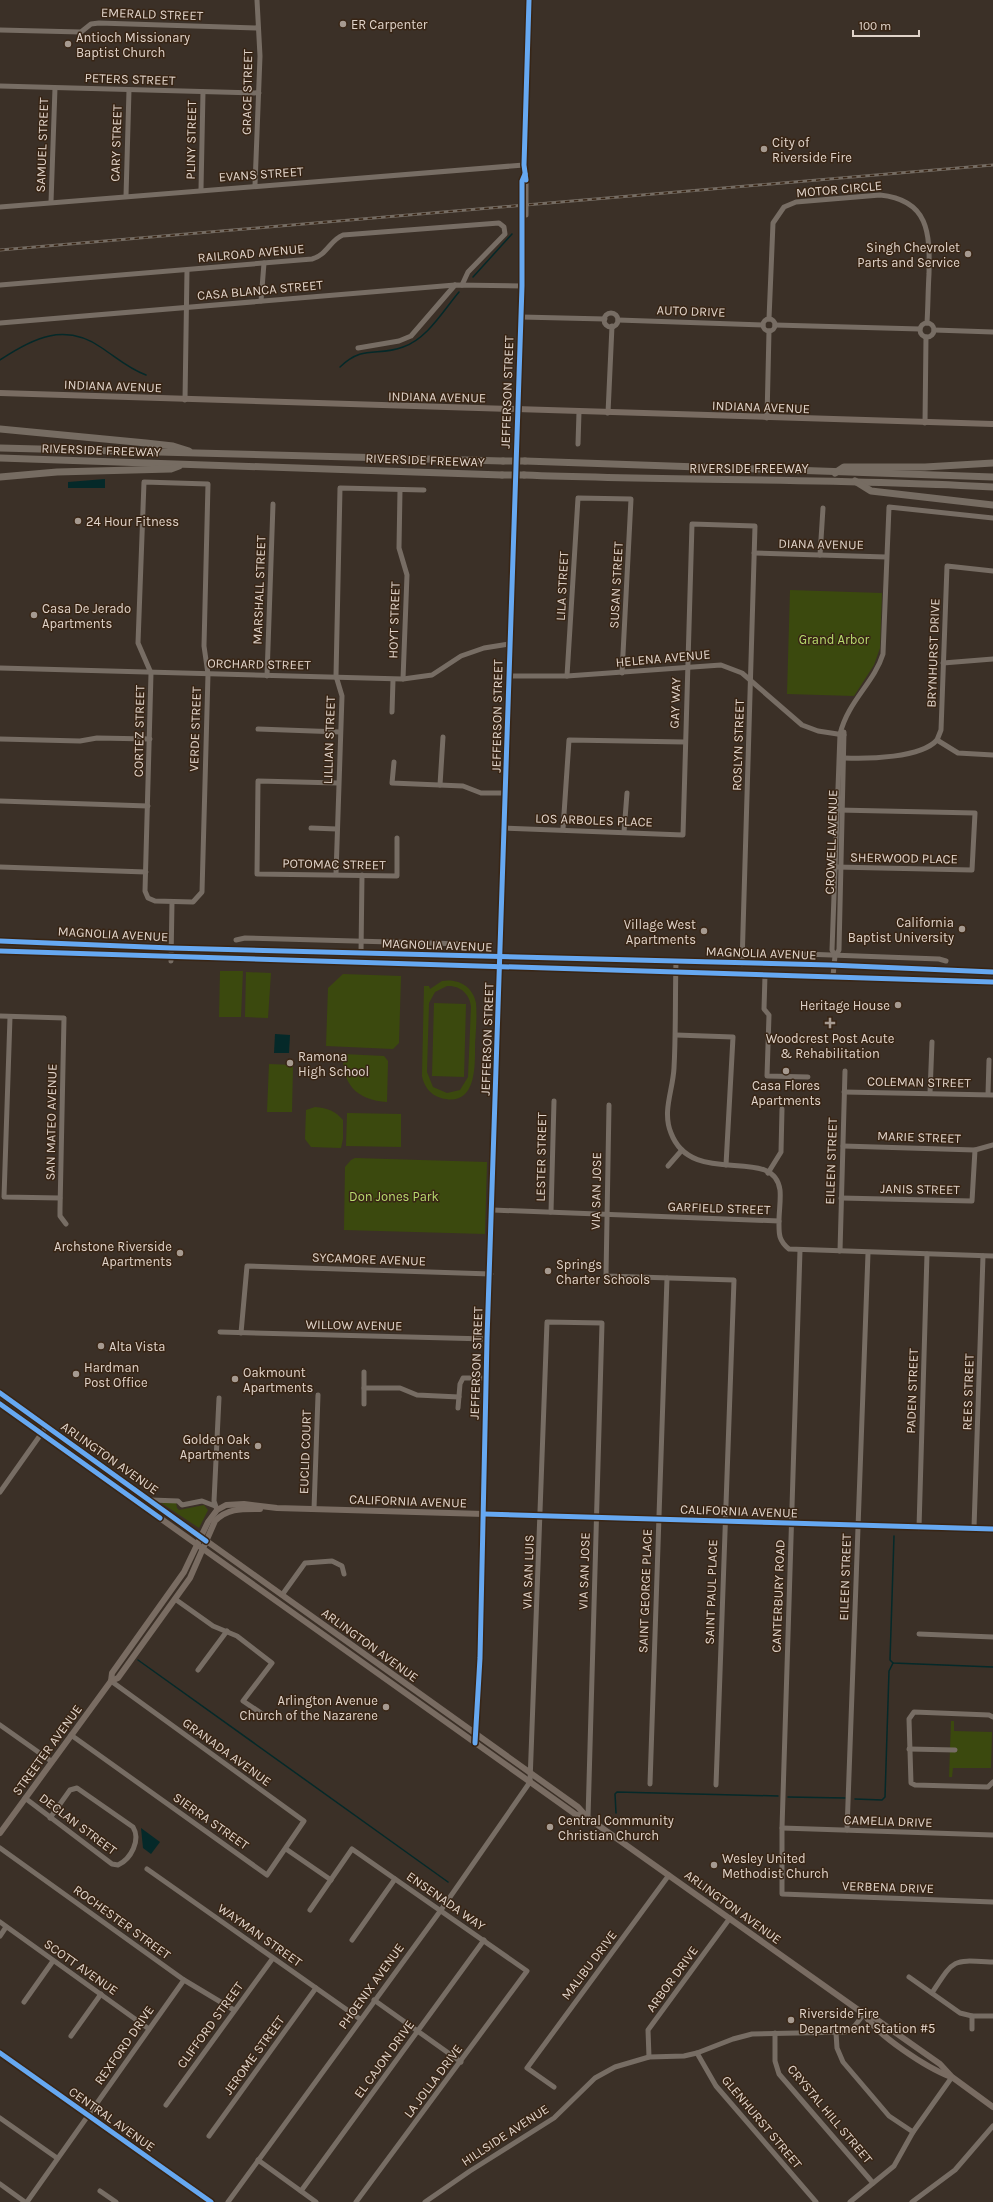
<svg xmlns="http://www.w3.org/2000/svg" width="993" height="2202" font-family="Karla,sans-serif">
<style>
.green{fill:#3b490e;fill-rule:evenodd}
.water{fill:#052929}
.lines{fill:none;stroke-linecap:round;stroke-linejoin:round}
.stream{stroke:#052929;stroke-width:1.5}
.minor{stroke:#776d64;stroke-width:5}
.major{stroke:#796c62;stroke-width:6}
.highway{stroke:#766c62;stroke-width:7}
.rail-casing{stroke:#756c63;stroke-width:3}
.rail{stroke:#382515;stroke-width:1.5;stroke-dasharray:4.5;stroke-linecap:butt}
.highway-bridge{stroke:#766c62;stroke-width:7}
.cycleway-casing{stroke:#382515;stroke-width:8}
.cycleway{stroke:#66a8f1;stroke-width:5}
.poi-dot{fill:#a69a90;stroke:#382515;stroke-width:1.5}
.labels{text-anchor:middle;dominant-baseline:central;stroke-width:3;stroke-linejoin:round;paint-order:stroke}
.street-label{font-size:13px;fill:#e0d3c9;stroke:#382515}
.poi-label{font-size:13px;fill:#e0d3c9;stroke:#382515;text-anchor:start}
.park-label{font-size:13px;fill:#b8dc6e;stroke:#382515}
</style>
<rect width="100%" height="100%" fill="#3b3027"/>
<!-- green -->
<g class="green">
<polygon points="790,590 882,593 880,648 874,665 854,696 787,694"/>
<polygon points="220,971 243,971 241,1017 219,1017"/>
<polygon points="246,972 271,973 268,1018 245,1017"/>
<polygon points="343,974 401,976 399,1043 393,1049 326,1046 328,988"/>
<path d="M442,981C459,978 473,987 476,1003C477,1017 476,1030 475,1044C475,1065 477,1108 441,1098C430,1095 424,1086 422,1076L424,986H429L430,989ZM447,986C460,985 470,994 471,1007L468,1077L460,1090L447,1093L433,1087L427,1072L429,1003L435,992Z"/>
<polygon points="434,1003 466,1004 464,1077 432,1076"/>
<path d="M343,1054L384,1056L388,1061L387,1102C357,1100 342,1085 343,1054Z"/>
<polygon points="269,1064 293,1065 292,1112 267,1112"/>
<path d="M315,1107C328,1108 335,1111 343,1120V1139L341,1148L311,1147L305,1139L306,1110Z"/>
<polygon points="347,1113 401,1114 401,1147 346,1146"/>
<polygon points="355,1158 487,1162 485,1234 344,1230 345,1167 351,1160"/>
<polygon points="157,1500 176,1502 177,1508 179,1510 204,1505 208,1510 199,1528"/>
<polygon points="951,1721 954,1721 954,1731 992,1732 991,1768 953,1768 952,1777 949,1777"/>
</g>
<!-- water -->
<g class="water">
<polygon points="105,479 105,488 68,488 68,482"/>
<polygon points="275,1034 290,1035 289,1053 274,1053"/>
<polygon points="141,1828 160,1842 151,1854 143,1848"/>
</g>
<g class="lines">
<!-- stream -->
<g class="stream">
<polyline points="473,277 512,234"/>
<path d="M0,360C33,338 65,322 102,348C117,358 129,369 146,375"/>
<path d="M340,367C364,344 377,357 403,347C427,339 443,311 459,292"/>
<polyline points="894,1536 890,1660 893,1663 993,1667"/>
<polyline points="138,1660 448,1882"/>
<polyline points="788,1797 845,1798"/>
<polyline points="855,1799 882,1800 885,1797 889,1671 893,1663"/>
<polyline points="616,1813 615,1794 617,1792 778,1796"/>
</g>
<!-- minor -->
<g class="minor">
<polyline points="0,30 81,32 91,24 99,23 258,28"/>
<polyline points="0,86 259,93"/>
<polyline points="255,185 260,56 257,0"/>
<polyline points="201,189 203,92"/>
<polyline points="126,196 129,90"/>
<polyline points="51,202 55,88"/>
<polyline points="0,207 524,165"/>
<polyline points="526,215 526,181 524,165 529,0"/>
<path d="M0,285L312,259C327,255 330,240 343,235L499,223L504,227L505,234L468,272L462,285"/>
<polyline points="261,301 264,263"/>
<circle cx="611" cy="320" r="7"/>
<polyline points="521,317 605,319"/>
<circle cx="769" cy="325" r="6"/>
<path d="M769,319L773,223L784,207L796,202L880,195C929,200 930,233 929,274C928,290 928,306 927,323"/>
<polyline points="618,320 763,325"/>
<circle cx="927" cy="330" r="7"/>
<polyline points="0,323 455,285 522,286"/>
<polyline points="775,325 920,329"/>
<polyline points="934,330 993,332"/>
<polyline points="358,348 399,341 411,336 455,285"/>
<polyline points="185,400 187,270"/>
<polyline points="608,413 612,326"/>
<polyline points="767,418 769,331"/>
<polyline points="925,423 926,337"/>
<polyline points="578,444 579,412"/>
<polygon points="144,482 208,484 204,646 208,674 202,892 193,902 155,901 148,898 145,891 151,673 138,643"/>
<polyline points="400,490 399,548 407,575 403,679"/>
<polyline points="754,553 886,557"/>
<polyline points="820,555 823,508"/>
<polyline points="943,663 993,659"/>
<polyline points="0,668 403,679 432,675 461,656 484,648 509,644"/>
<polyline points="267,676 273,504"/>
<polyline points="509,676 567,676 721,665 742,673 802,725 818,731 844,735"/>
<polyline points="567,676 578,498 631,499 622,673"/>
<polyline points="392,712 393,680"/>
<polyline points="258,729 340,732"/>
<polyline points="0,739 80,741 97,738 150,739"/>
<polyline points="937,740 941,730 947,566 993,571"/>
<path d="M844,758C868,759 921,758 937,740L958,753L993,755"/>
<polyline points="394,762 392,783 463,786 481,793 506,793"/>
<polyline points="338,783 258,781 257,874 397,876 397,838"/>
<polyline points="440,785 443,737"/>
<polyline points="0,801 148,806"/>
<polyline points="311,828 337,829"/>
<polyline points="504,828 683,835 692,524 755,526 742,964"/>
<polyline points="563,829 569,740 685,742"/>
<polyline points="624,832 627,793"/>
<polyline points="0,867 146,872"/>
<polyline points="836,867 972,870 975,813 838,810"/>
<polyline points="336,874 342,696 336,676 340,488 424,490"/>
<polyline points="236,940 245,938 464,944"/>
<polyline points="361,953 362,875"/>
<polyline points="777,953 939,959 946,961"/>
<path d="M835,956L832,950L840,734C848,701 874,683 883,654L889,507L993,518"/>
<polyline points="171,961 172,902"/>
<path d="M676,961C675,997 676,1032 674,1068C673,1090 662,1111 671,1133C692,1189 774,1144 780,1190C781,1200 779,1211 779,1221"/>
<polyline points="765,975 764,1009 769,1015 767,1076 808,1077"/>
<polyline points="833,976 835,956 839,950 844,732"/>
<polyline points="0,1016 64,1018 60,1209 60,1216 66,1224"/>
<polyline points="10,1017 4,1197 60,1198"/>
<polyline points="676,1035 733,1037 726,1165"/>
<polyline points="844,1092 993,1095"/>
<polyline points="930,1093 932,1042"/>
<polyline points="988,1094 989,1060"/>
<polyline points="609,1105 606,1276 734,1280 716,1785"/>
<polyline points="843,1146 975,1150 993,1145"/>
<polyline points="668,1166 682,1150"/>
<polyline points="768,1173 781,1152 782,1109"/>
<polyline points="841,1198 972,1201 975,1150"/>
<path d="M493,1210L779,1221C779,1233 778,1240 789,1249L993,1256"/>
<polyline points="551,1212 554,1101"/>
<polyline points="800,1250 782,1828 782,1894 993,1902"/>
<polyline points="840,1251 845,1071"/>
<polyline points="220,1332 487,1339"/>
<polyline points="241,1333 247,1266 491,1274"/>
<polyline points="364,1388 364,1372"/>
<polyline points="364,1404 364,1388 400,1388 417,1395 459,1397"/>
<polyline points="458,1408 460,1384 463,1378 486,1378"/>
<polyline points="0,1492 46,1427"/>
<polyline points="151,1500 178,1501 182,1505 202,1501 215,1506"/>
<polyline points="314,1509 318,1395"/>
<polyline points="217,1510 214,1501 219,1398"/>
<polyline points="919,1528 927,1254"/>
<polyline points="974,1528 983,1256"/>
<polyline points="282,1595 305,1563 332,1561 342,1566 344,1574"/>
<polyline points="175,1599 213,1626 237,1636 272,1663 243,1701 264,1715"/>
<polyline points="919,1634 993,1637"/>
<polyline points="198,1670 227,1631"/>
<polyline points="993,1717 989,1715 914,1712 909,1719 911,1783 915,1785 988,1787 993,1782"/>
<polyline points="0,1725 51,1761"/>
<polyline points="71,1735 267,1875 304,1821 111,1681"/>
<polyline points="475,1743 480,1658 487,1339 522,286 522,181 525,174"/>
<polyline points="909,1749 955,1750"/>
<polyline points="650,1784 667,1278"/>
<path d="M25,1798L112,1864L118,1865C131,1859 141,1840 133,1827L77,1788L70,1790L50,1818"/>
<polyline points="782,1828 993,1835"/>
<polyline points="847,1830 868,1253"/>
<polyline points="0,1848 184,1980 234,2010"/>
<polyline points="286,1849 331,1880"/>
<polyline points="147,1869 360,2019"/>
<polyline points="310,1910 352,1849 527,1971 356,2202"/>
<polyline points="0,1922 149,2029"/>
<polyline points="0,1936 6,1927"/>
<polyline points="352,1940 395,1879"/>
<polyline points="909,1977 960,2013 972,2016 993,2016"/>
<path d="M932,1993C955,1958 951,1960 993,1962"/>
<polyline points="374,2000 461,2062"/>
<polyline points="24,2002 53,1961"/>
<polyline points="972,2029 972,2016"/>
<polyline points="775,2033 775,2061 779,2074 873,2183"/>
<polyline points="836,2033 837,2048 843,2062 889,2116 913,2132"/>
<polyline points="71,2036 101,1994"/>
<polyline points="697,2053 716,2086 816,2202"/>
<polyline points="649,2057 648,2030 730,1918"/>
<polyline points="554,2087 527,2068 669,1875"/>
<polyline points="166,2105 273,1958"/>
<polyline points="0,2118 57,2158"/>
<polyline points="209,2136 316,1988"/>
<polyline points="258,2160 316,2202"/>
<polyline points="0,2184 25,2202"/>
<polyline points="100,2191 116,2202"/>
<polyline points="301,2191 484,1940"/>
<polyline points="27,2202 184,1980"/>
<polyline points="228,2202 441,1910 530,1782 547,1322 602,1323 588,1818"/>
<polyline points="425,2202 470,2171 554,2118 595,2078 615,2067 649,2057 684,2056 697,2053 733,2039 752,2034 845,2032 853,2028 864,2014"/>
<polyline points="850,2202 894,2166 913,2132 952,2077"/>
<polyline points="912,2202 955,2170 993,2126"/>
</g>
<!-- major -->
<g class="major">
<polyline points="0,393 993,424"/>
<polyline points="0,941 171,948 830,965 993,972"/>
<polyline points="0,951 993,982"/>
<polyline points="0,1393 578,1807 587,1817"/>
<polyline points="0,1404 575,1814 588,1818 864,2014 876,2019 940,2064 952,2077 993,2107"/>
<polyline points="111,1681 112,1673 184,1572 208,1522 217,1510 226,1505 244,1504 277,1508 993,1529"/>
<path d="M0,1833L111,1681L118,1678L190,1578L215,1521C228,1508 242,1509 260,1509"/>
<path d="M864,2014C878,2036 927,2068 951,2077"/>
<polyline points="0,2053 211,2202"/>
</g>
<!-- highway -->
<g class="highway">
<polyline points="0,429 146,443 173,446 189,451"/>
<polyline points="0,448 503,461"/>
<polyline points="0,458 502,475"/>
<polyline points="525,461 993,477"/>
<polyline points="835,473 844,467 925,467 993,463"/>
<path d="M524,475C680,481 837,478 993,487"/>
<polyline points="0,477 57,472 171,469 179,466"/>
<polyline points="855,481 871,491 993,505"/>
</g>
<defs>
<polyline id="rail" points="0,250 993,165"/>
</defs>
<!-- rail casing -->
<use href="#rail" class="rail-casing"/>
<!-- rail -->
<use href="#rail" class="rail"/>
<!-- highway-bridge -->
<g class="highway-bridge">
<polyline points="503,461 525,461"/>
<polyline points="502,475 524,475"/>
</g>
<defs>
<g id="cycleway">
<polyline points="526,180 524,165 529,0"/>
<polyline points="0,941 171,948 830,965 993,972"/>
<polyline points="0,951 993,982"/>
<polyline points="0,1393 206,1541"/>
<polyline points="0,1404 160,1518"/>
<polyline points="484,1514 993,1529"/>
<polyline points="475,1743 480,1658 487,1339 522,286 522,181 525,174"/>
<polyline points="0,2053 211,2202"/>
</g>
</defs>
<!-- cycleway casing -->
<use href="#cycleway" class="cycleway-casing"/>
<!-- cycleway -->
<use href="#cycleway" class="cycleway"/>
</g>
<!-- markers -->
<g class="poi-dot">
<circle cx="343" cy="24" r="4"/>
<circle cx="68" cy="44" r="4"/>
<circle cx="764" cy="149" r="4"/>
<circle cx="968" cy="254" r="4"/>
<circle cx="78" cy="521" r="4"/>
<circle cx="34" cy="615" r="4"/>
<circle cx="962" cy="929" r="4"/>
<circle cx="704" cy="931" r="4"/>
<circle cx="898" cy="1005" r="4"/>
<path d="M828 1017h4v4h4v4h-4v4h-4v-4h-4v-4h4z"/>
<circle cx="290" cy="1063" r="4"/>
<circle cx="786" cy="1071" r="4"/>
<circle cx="180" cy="1253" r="4"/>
<circle cx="548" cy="1271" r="4"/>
<circle cx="101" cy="1346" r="4"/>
<circle cx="76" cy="1374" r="4"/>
<circle cx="235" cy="1379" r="4"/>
<circle cx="258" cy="1446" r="4"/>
<circle cx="386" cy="1707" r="4"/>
<circle cx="550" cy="1827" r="4"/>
<circle cx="714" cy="1865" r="4"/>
<circle cx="791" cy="2020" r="4"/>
</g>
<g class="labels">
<!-- street labels -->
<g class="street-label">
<text transform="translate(152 14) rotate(2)">EMERALD STREET</text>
<text transform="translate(130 79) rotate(2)">PETERS STREET</text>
<text transform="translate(247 92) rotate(-89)">GRACE STREET</text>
<text transform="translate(191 140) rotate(-89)">PLINY STREET</text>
<text transform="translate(116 143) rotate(-88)">CARY STREET</text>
<text transform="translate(42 145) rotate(-88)">SAMUEL STREET</text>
<text transform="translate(261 174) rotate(-4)">EVANS STREET</text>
<text transform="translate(839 189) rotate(-5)">MOTOR CIRCLE</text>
<text transform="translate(251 253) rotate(-5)">RAILROAD AVENUE</text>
<text transform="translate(260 290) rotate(-5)">CASA BLANCA STREET</text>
<text transform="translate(691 311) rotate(2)">AUTO DRIVE</text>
<text transform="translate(113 386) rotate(2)">INDIANA AVENUE</text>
<text transform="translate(507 392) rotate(-88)">JEFFERSON STREET</text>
<text transform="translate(437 397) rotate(1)">INDIANA AVENUE</text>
<text transform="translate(761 407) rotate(2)">INDIANA AVENUE</text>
<text transform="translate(101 450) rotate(2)">RIVERSIDE FREEWAY</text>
<text transform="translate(425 460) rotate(2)">RIVERSIDE FREEWAY</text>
<text x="749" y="468">RIVERSIDE FREEWAY</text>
<text transform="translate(821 544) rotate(1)">DIANA AVENUE</text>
<text transform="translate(616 585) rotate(-87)">SUSAN STREET</text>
<text transform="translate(562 586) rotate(-87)">LILA STREET</text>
<text transform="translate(259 590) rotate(-88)">MARSHALL STREET</text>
<text transform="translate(394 620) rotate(-88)">HOYT STREET</text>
<text transform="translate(933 653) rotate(-88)">BRYNHURST DRIVE</text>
<text transform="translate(663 658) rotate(-5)">HELENA AVENUE</text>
<text transform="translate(259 664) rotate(1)">ORCHARD STREET</text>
<text transform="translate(675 703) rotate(-88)">GAY WAY</text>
<text transform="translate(497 716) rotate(-89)">JEFFERSON STREET</text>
<text transform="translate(195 729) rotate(-88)">VERDE STREET</text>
<text transform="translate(139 731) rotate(-89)">CORTEZ STREET</text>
<text transform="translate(329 740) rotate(-88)">LILLIAN STREET</text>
<text transform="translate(738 745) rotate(-88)">ROSLYN STREET</text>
<text transform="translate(594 820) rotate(2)">LOS ARBOLES PLACE</text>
<text transform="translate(831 842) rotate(-88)">CROWELL AVENUE</text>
<text transform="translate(904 858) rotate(1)">SHERWOOD PLACE</text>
<text transform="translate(334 864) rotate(1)">POTOMAC STREET</text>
<text transform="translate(113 934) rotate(3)">MAGNOLIA AVENUE</text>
<text transform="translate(437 945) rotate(2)">MAGNOLIA AVENUE</text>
<text transform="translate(761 953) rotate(2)">MAGNOLIA AVENUE</text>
<text transform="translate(487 1039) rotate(-88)">JEFFERSON STREET</text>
<text transform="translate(919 1082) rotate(1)">COLEMAN STREET</text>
<text transform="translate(51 1122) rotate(-89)">SAN MATEO AVENUE</text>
<text transform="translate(919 1137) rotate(2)">MARIE STREET</text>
<text transform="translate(541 1157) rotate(-89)">LESTER STREET</text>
<text transform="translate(831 1161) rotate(-88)">EILEEN STREET</text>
<text transform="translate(920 1189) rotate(1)">JANIS STREET</text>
<text transform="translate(596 1191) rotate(-89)">VIA SAN JOSE</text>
<text transform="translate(719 1208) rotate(2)">GARFIELD STREET</text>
<text transform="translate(369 1259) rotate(2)">SYCAMORE AVENUE</text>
<text transform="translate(354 1325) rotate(1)">WILLOW AVENUE</text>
<text transform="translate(476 1363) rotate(-88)">JEFFERSON STREET</text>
<text transform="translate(912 1391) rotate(-88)">PADEN STREET</text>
<text transform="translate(968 1392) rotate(-88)">REES STREET</text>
<text transform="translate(305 1452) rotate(-88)">EUCLID COURT</text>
<text transform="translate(110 1458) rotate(35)">ARLINGTON AVENUE</text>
<text transform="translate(408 1501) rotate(2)">CALIFORNIA AVENUE</text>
<text transform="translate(739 1511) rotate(2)">CALIFORNIA AVENUE</text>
<text transform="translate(584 1571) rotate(-88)">VIA SAN JOSE</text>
<text transform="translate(528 1572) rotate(-88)">VIA SAN LUIS</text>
<text transform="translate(845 1577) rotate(-88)">EILEEN STREET</text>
<text transform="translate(645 1591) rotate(-88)">SAINT GEORGE PLACE</text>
<text transform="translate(711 1592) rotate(-88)">SAINT PAUL PLACE</text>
<text transform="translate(778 1596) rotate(-88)">CANTERBURY ROAD</text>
<text transform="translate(370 1645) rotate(36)">ARLINGTON AVENUE</text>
<text transform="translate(47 1750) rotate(-54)">STREETER AVENUE</text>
<text transform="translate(227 1752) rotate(36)">GRANADA AVENUE</text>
<text transform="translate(211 1821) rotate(35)">SIERRA STREET</text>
<text transform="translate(888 1821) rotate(2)">CAMELIA DRIVE</text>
<text transform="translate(78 1824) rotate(37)">DECLAN STREET</text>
<text transform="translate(888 1887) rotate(2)">VERBENA DRIVE</text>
<text transform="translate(446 1901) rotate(35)">ENSENADA WAY</text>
<text transform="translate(733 1907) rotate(36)">ARLINGTON AVENUE</text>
<text transform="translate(122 1922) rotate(36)">ROCHESTER STREET</text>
<text transform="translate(260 1935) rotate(35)">WAYMAN STREET</text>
<text transform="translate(589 1965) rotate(-53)">MALIBU DRIVE</text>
<text transform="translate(81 1967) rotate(35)">SCOTT AVENUE</text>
<text transform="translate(672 1979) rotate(-54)">ARBOR DRIVE</text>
<text transform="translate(371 1986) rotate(-54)">PHOENIX AVENUE</text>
<text transform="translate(210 2025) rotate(-54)">CLIFFORD STREET</text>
<text transform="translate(124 2045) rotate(-55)">REXFORD DRIVE</text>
<text transform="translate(254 2055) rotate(-54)">JEROME STREET</text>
<text transform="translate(384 2059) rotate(-54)">EL CAJON DRIVE</text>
<text transform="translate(433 2081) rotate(-53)">LA JOLLA DRIVE</text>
<text transform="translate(830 2114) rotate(50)">CRYSTAL HILL STREET</text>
<text transform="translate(112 2119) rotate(35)">CENTRAL AVENUE</text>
<text transform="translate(762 2122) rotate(50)">GLENHURST STREET</text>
<text transform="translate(505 2135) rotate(-33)">HILLSIDE AVENUE</text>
</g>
<!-- poi labels -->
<g class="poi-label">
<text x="351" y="24">ER Carpenter</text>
<text x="76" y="37">Antioch Missionary<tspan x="76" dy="15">Baptist Church</tspan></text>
<text x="772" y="142">City of<tspan x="772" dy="15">Riverside Fire</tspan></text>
<text x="960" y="247" text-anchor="end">Singh Chevrolet<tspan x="960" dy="15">Parts and Service</tspan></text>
<text x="86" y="521">24 Hour Fitness</text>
<text x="42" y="608">Casa De Jerado<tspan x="42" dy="15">Apartments</tspan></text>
<text x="954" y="922" text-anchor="end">California<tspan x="954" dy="15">Baptist University</tspan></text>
<text x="696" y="924" text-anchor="end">Village West<tspan x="696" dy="15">Apartments</tspan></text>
<text x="890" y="1005" text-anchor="end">Heritage House</text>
<text x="830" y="1038" text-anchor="middle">Woodcrest Post Acute<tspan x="830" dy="15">&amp; Rehabilitation</tspan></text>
<text x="298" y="1056">Ramona<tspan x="298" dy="15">High School</tspan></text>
<text x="786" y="1085" text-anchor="middle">Casa Flores<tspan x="786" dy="15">Apartments</tspan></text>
<text x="172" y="1246" text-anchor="end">Archstone Riverside<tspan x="172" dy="15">Apartments</tspan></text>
<text x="556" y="1264">Springs<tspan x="556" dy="15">Charter Schools</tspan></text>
<text x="109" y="1346">Alta Vista</text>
<text x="84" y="1367">Hardman<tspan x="84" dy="15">Post Office</tspan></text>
<text x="243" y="1372">Oakmount<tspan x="243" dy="15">Apartments</tspan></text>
<text x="250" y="1439" text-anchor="end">Golden Oak<tspan x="250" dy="15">Apartments</tspan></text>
<text x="378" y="1700" text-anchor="end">Arlington Avenue<tspan x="378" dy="15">Church of the Nazarene</tspan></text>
<text x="558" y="1820">Central Community<tspan x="558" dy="15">Christian Church</tspan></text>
<text x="722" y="1858">Wesley United<tspan x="722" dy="15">Methodist Church</tspan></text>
<text x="799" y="2013">Riverside Fire<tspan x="799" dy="15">Department Station #5</tspan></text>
</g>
<!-- park labels -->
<g class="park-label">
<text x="834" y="639">Grand Arbor</text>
<text x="394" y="1196">Don Jones Park</text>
</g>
</g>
<!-- scale -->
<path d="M853 30v6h66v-6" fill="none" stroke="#e0d3c9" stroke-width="2"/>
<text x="859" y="30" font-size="12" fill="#e0d3c9" stroke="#382515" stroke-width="3" paint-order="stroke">100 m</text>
</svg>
